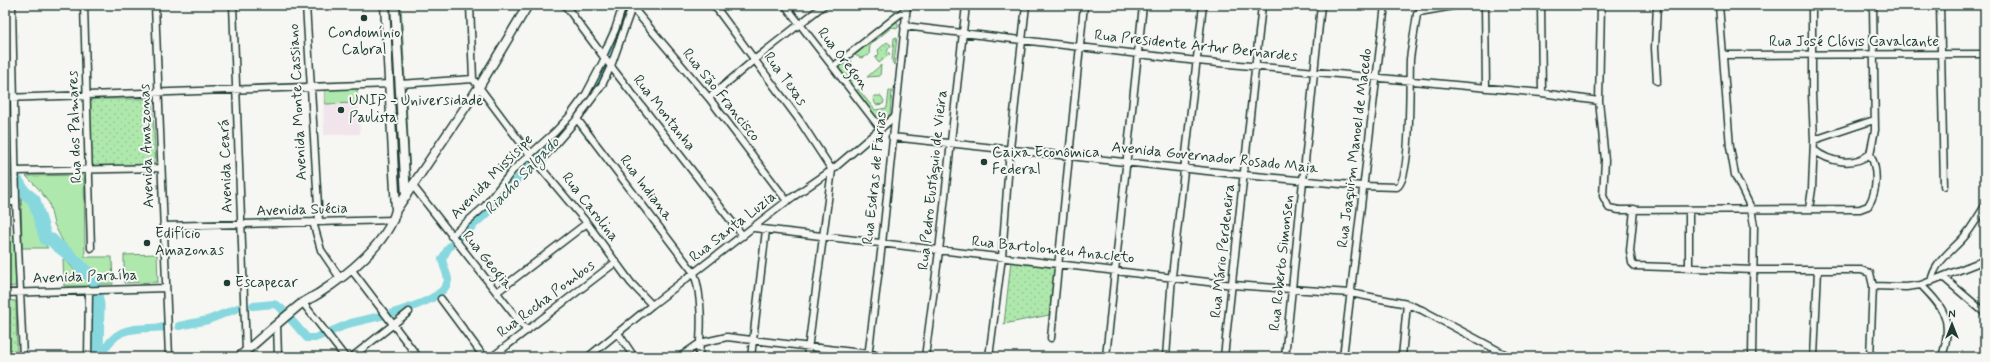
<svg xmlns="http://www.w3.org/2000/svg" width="1990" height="362" font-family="Mynerve,sans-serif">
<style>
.built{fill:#f2e4eb}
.grass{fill:#afe8ac;stroke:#679270}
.park{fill:url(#park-dots);stroke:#679270}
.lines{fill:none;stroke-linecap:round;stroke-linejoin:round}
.canal{stroke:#87d8de;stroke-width:8}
.river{stroke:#87d8de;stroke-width:13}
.street-casing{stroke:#1f3d34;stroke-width:9}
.secondary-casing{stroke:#1f3d34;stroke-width:11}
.street{stroke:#f6f6f2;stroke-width:6}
.secondary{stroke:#f6f6f2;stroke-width:8}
.poi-dot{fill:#1f3d34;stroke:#f6f6f2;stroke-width:1.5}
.labels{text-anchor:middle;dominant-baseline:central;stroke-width:4;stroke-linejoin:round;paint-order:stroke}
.poi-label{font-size:15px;fill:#1f3d34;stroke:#f6f6f2;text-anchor:start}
.street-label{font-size:15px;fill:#1f3d34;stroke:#f6f6f2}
.water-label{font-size:16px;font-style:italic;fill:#345c56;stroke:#f6f6f2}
</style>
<defs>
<pattern id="park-dots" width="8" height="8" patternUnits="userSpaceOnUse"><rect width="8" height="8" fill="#afe8ac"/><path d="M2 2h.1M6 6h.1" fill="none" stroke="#96c895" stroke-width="1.8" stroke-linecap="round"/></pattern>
</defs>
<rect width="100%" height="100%" fill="#f6f6f2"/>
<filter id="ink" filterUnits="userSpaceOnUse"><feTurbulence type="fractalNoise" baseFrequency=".025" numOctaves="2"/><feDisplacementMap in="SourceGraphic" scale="8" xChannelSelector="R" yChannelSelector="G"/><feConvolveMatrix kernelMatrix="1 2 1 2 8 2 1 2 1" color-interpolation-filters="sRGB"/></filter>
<g filter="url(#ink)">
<path class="built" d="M358 85 360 134 324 135 323 86Z"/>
<path class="grass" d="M389 5H401L411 194 402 206Z
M895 21 898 23V28L892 27 870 45 869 55 861 58 855 55Z
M897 37 894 65 892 61 894 38Z
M850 59 852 62 850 64V79L853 82 851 84 838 68Z
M9 61V92L5 93V62Z
M881 65 880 76 867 77Z
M357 87V103L325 104V88Z
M858 89 875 110 887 108 889 91H892L890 114 881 124 856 91Z
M874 96H881L884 101 883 104 876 105 873 98Z
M84 175 85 257H112L113 284H100L98 277 83 266 64 244 54 224 49 203 38 188 26 176Z
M21 192 34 211 41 240 48 248H22Z
M14 235 16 286 5 287V237Z
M157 254 158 282 124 283V255Z
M63 259 66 260 80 277 87 280 89 286H64Z"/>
<path class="park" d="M887 42 891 45 887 51 890 54 879 63 875 58 879 54 878 50Z
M89 99H152L156 165 91 166Z
M1011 261 1055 268 1049 315 1004 324Z
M5 300 16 301 17 357H5Z"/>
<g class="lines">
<path class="canal" d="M599 84 629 5
M253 306 274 304 280 307 307 338H315L351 323 385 315
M393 313C408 308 446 298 448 280 448 275 443 266 442 259L449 247 495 206 529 165 552 145
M179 326 208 320 238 308
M100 357C118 323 133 330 168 327"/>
<path class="river" d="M5 169 7 172
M17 181 24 192 34 200 46 239 52 240C57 247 62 248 68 254 77 262 84 271 93 278L98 305 97 357"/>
<g class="street-casing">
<path id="street" d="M12 5 16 201 23 357
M84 5 91 248
M155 5 169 357
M233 5 246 351
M306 5 319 222
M470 5 473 79 530 155 587 223 631 283 652 305
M565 5 606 60 743 236
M714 5 800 121 832 170 807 357
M785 5 881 129
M1485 5 1486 88
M1541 5 1542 93
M1601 5 1599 101 1605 160 1603 196 1609 208 1619 210 1860 209 1868 206C1878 191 1878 169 1870 154
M1719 5 1730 147 1735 175 1751 208 1754 226 1752 357
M1940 5 1944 186
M904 26 1197 61 1542 93 1599 101
M1723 55 1985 54
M603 56 615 30 623 5
M833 67 906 9
M1657 81 1655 48 1657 5
M400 84 473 79
M5 98 390 84
M709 98 754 60 824 5
M577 119 694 273C703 299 701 330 699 357
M892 137 1244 175 1362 186 1397 187C1412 180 1409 79 1410 59 1412 44 1415 29 1417 14L1419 12 1459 5
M1814 140 1874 120
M1814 150C1829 162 1853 167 1870 154L1875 130 1873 5
M538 164 577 119 602 85 611 66 632 7 709 98 787 201
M16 171 161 168
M413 186 527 331
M5 203 16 201
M1634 209 1630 251 1632 263 1635 266 1754 270H1861L1870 273 1873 286 1870 357
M1809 209 1812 189 1814 140 1812 94V5
M1689 210V267
M313 222 321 250 340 278
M163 226 394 220
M754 228 1233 285 1350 293 1407 304 1422 310 1510 357
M451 236 485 206 513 170 555 132 569 117 586 94 605 58
M351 269 418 357
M1943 277 1985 313
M1931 282C1934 262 1952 251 1964 237 1972 228 1978 216 1985 206
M1921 285C1946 310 1953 321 1942 357
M1873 286 1906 287 1921 285 1985 260
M497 292 587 223
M5 293 166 288
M441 299 484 357
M303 303 345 357
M277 324 278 357
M618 333 634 357
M1051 338 1084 5
M88 357 89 290
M352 357 409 312
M492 357 616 262
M588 357 652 305 787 201 832 170 894 117
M680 357 700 343 727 337 895 357
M751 357 766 230
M868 357 882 244 907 5
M925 357 939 251 966 5
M989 357 1002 257 1010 149 1026 5
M1106 357 1143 5
M1166 357 1172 276 1203 5
M1224 357 1262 5
M1285 357 1321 5
M1343 357 1385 5
M1402 357 1407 304
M1814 357 1818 270"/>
</g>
<g class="secondary-casing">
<path id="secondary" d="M395 5 406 196
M396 210 479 87 528 5
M239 357C260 339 281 320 302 303 307 300 313 297 318 294 346 276 388 243 396 210L385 5"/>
</g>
<use href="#street" class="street"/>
<use href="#secondary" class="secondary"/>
</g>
</g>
<g class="poi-dot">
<circle cx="364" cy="18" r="4"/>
<circle cx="341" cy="110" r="4"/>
<circle cx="984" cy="162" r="4"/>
<circle cx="147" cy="243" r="4"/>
<circle cx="227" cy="283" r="4"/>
</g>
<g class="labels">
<g class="poi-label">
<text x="364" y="33" text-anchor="middle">Condomínio<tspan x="364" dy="17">Cabral</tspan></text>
<text x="349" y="101">UNIP - Universidade<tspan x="349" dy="17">Paulista</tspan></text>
<text x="992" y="153">Caixa Econômica<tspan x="992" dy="17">Federal</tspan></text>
<text x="155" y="234">Edifício<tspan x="155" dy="17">Amazonas</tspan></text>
<text x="235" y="283">Escapecar</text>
</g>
<g class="street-label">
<text x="1854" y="42">Rua José Clóvis Cavalcante</text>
<text transform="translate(1196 46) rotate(6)">Rua Presidente Artur Bernardes</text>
<text transform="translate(843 59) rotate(52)">Rua Oregon</text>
<text transform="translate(785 79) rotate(54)">Rua Texas</text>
<text transform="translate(721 95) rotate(51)">Rua São Francisco</text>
<text transform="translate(298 102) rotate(-93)">Avenida Monte Cassiano</text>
<text transform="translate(664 113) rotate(52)">Rua Montanha</text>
<text transform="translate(75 127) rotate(-92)">Rua dos Palmares</text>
<text transform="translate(147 146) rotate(-92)">Avenida Amazonas</text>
<text transform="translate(1355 148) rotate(-83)">Rua Joaquim Manoel de Macedo</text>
<text transform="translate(1215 158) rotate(6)">Avenida Governador Rosado Maia</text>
<text transform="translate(226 166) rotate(-92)">Avenida Ceará</text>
<text transform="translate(492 177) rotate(-46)">Avenida Missisipe</text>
<text transform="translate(875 178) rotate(-84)">Rua Esdras de Farias</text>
<text transform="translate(933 180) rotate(-84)">Rua Pedro Eustáquio de Vieira</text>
<text transform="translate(646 188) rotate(53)">Rua Indiana</text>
<text transform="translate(590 207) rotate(52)">Rua Carolina</text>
<text transform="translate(302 210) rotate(-2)">Avenida Suécia</text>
<text transform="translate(733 227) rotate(-38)">Rua Santa Luzia</text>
<text transform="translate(1053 250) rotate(6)">Rua Bartolomeu Anacleto</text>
<text transform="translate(1223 251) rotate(-84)">Rua Mário Perdeneira</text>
<text transform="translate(487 260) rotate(51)">Rua Geogia</text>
<text transform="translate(1282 263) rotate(-84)">Rua Roberto Simonsen</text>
<text transform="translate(85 277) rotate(-2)">Avenida Paraíba</text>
<text transform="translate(546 299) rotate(-37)">Rua Rocha Pombos</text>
</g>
<g class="water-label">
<text transform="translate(522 176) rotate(-46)">Riacho Salgado</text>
</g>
</g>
<rect width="1990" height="362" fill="none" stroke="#f6f6f2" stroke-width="20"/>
<rect x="10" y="10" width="1970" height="342" fill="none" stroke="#1f3d34" stroke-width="1.5" filter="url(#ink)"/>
<g transform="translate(1952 324)" stroke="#f6f6f2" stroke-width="3" paint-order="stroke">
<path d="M0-3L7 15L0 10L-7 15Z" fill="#1f3d34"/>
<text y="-6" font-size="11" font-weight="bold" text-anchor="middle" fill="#1f3d34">N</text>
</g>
</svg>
